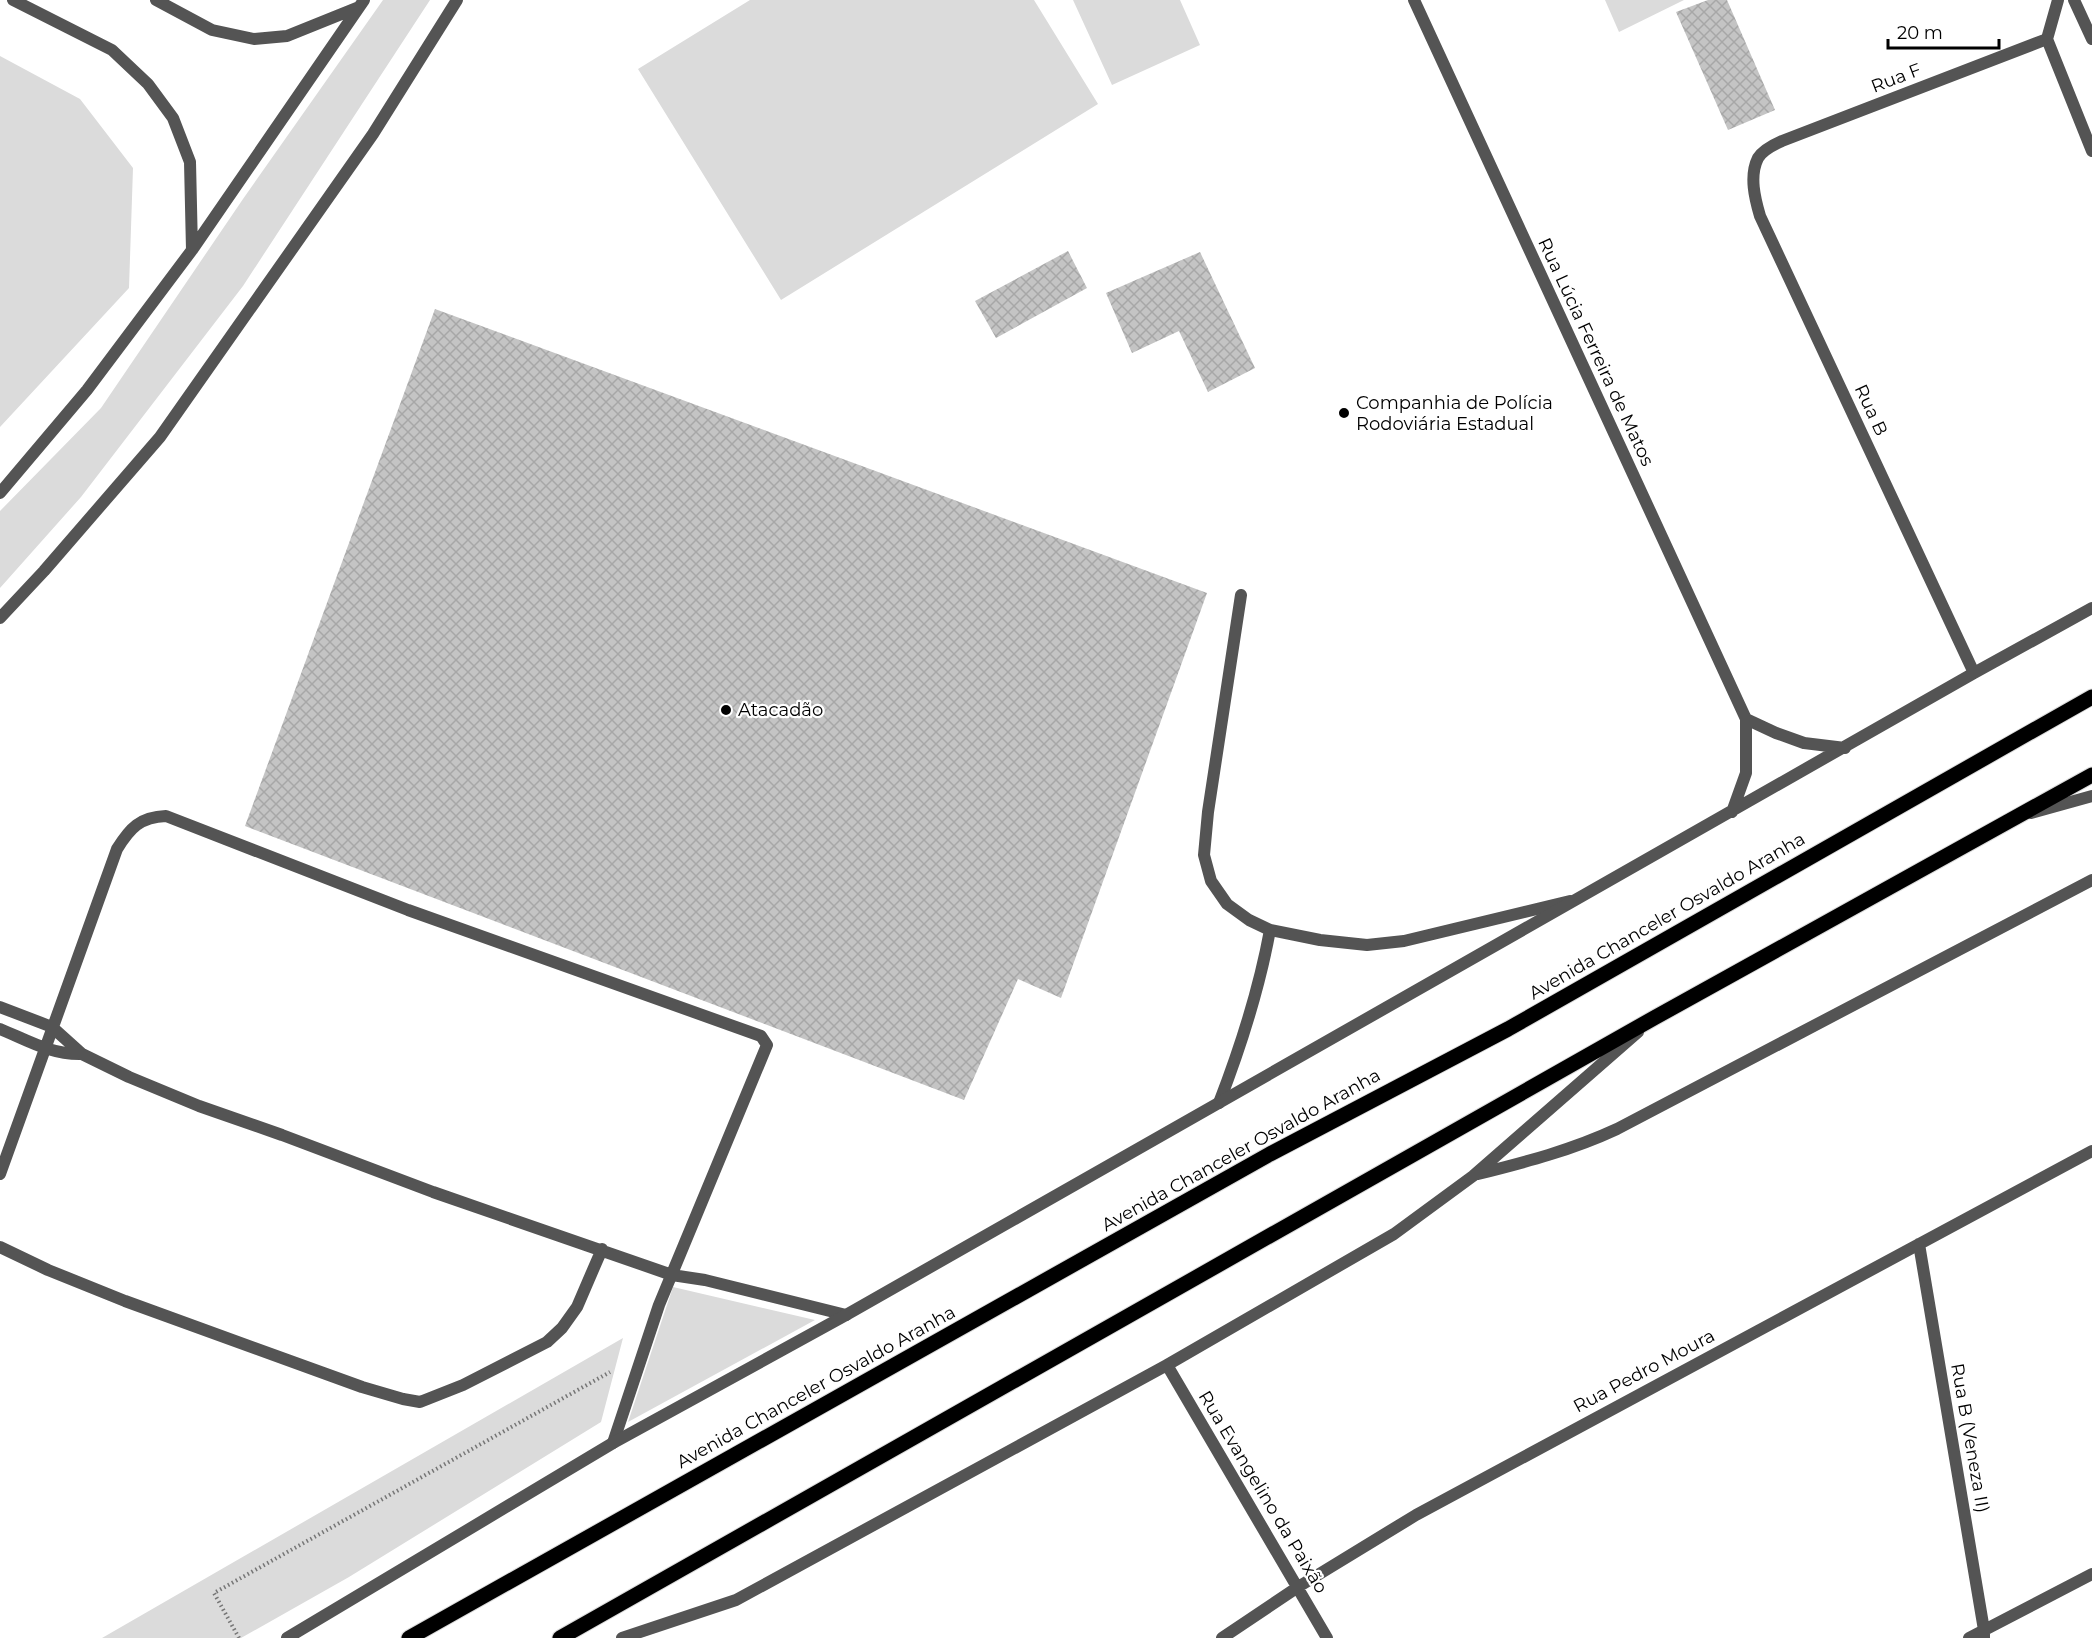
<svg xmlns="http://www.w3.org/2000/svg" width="2092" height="1638" font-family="Montserrat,sans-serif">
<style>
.grass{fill:#dbdbdb}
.building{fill:url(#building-cross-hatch)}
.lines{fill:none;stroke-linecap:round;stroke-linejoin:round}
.primary-casing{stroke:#dbdbdb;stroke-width:17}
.path{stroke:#767676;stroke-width:4;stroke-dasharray:1.5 3;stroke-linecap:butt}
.service{stroke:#545454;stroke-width:12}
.minor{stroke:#545454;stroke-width:12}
.primary{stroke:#000;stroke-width:15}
.poi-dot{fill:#000;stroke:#fff;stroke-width:2}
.labels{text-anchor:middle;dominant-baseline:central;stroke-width:4.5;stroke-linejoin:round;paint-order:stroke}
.street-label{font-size:18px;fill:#000;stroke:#fff}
.poi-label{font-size:18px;fill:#000;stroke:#fff;text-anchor:start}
</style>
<defs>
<pattern id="building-cross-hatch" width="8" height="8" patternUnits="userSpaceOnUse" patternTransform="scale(1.5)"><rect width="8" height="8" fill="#c4c4c4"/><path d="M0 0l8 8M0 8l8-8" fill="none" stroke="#a7a7a7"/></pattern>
</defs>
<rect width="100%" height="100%" fill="#fff"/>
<path class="grass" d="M383 0H430L243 286 81 497 0 588V511L101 408 243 199Z
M750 0H1034L1098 104 781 300 638 69Z
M1073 0H1180L1200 45 1112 85Z
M1605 0H1684L1619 32Z
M0 56 80 99 133 168 129 288 0 427Z
M673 1287 815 1320 628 1422Z
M623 1338 601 1422 349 1577 241 1638H102Z"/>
<path class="building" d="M1708 0H1727L1775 110 1728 130 1676 12Z
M1068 251 1087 288 996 338 975 301Z
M1200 252 1255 368 1208 392 1179 331 1132 353 1106 293Z
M435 309 1207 593 1061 998 1018 979 964 1100 245 826Z"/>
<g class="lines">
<g class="primary-casing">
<path id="primary" d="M409 1638 1270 1154 1508 1029 2092 697
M560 1638 1654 1018 2092 775"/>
</g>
<path class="path" d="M239 1638 214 1593 610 1372"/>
<path class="service" d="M1241 595 1208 812 1204 855 1211 881 1227 904 1249 920 1270 930 1320 940 1367 945 1404 941 1570 901
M0 1007 52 1027 82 1054 129 1077 199 1106 282 1135 433 1192 672 1275 705 1280 846 1315
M0 1029C27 1040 51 1055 82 1054
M1219 1103C1241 1046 1259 990 1270 930
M0 1174 117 849C130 828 140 817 166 816L408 910 761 1036 767 1045 659 1305 613 1443
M0 1247 48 1270 125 1301 362 1387 403 1399 420 1402 463 1385 547 1342 562 1328 577 1307 602 1249"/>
<path class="minor" d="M13 0 112 50 148 84 173 118 190 162 192 250
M156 0 212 30 254 39 287 36 359 7
M1414 0 1746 719V773L1732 812
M2074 0 2092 39
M2047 39 2092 151
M0 493 87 390 192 250 364 0
M0 618 44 571 160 437 373 134 457 0
M1974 673 1760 216C1755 199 1749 176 1758 158 1763 150 1773 145 1782 141L2047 39 2058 0
M1746 719 1776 733 1804 743 1845 748
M2031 813 2092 796
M1478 1174C1526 1162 1572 1150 1617 1129L2092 880
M1919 1244 1984 1630V1638
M1167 1365 1327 1638
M287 1638 613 1443 846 1315 1974 673 2092 608
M622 1638 736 1600 1167 1365 1394 1234 1473 1176 1638 1032
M1222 1638 1298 1587 1416 1515 2092 1151
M1969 1638 2092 1574"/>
<use href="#primary" class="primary"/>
</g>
<g class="poi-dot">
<circle cx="1344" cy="413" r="6"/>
<circle cx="726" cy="710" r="6"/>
</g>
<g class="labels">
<g class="street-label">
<text transform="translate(1896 78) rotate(-21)">Rua F</text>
<text transform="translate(1596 352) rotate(65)">Rua Lúcia Ferreira de Matos</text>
<text transform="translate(1871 410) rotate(65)">Rua B</text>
<text transform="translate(1667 916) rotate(-30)">Avenida Chanceler Osvaldo Aranha</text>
<text transform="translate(1241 1150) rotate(-29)">Avenida Chanceler Osvaldo Aranha</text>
<text transform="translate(1644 1371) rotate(-28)">Rua Pedro Moura</text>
<text transform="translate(816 1387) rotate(-29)">Avenida Chanceler Osvaldo Aranha</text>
<text transform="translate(1970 1438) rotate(80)">Rua B (Veneza II)</text>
<text transform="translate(1263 1492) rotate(59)">Rua Evangelino da Paixão</text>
</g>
<g class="poi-label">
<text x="1356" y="403">Companhia de Polícia<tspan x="1356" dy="21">Rodoviária Estadual</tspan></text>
<text x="738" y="710">Atacadão</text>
</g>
</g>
<path d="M1888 39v9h111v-9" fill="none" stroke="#000000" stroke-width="3"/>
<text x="1897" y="39" font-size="18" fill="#000000" stroke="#ffffff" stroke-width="4.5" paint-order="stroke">20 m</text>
</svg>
